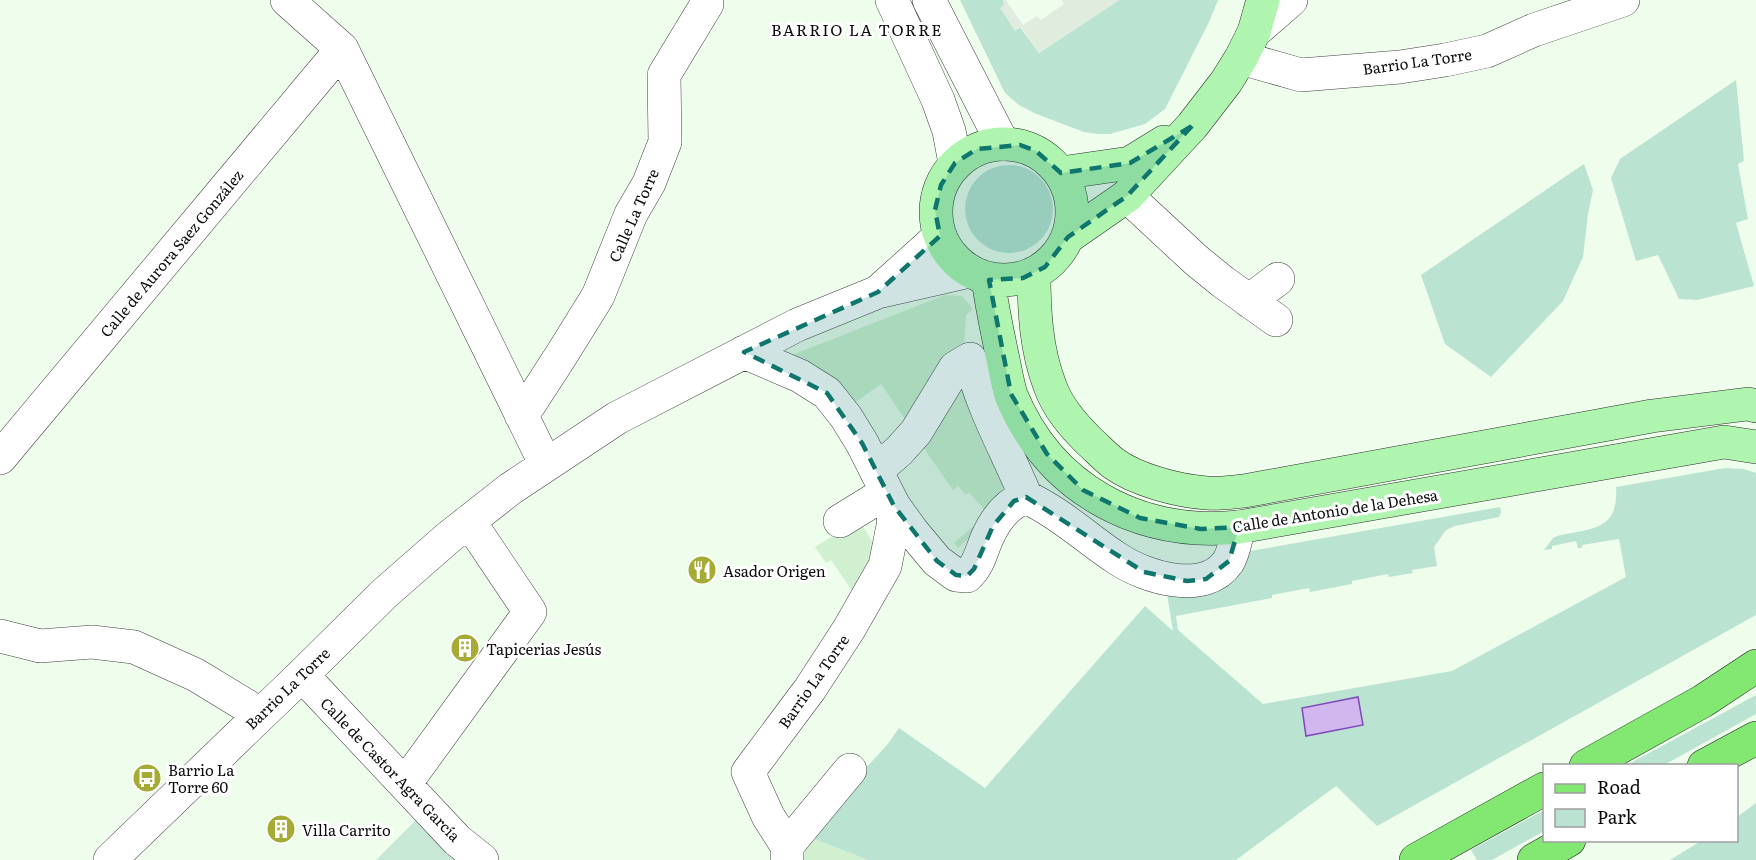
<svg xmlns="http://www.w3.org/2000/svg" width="1756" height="860" font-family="Literata,serif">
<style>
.farmland{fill:#d0f0d0}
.green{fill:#bbe3d2}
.pitch{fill:#c8e8d6}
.plaza{fill:#e0ecdd}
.water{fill:#d1b7ee;stroke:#8147bd;stroke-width:1.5}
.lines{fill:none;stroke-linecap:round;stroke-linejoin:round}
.street-casing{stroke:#3f3f3f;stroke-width:34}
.secondary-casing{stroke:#2e2e2e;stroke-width:34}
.primary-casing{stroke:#1d1d1d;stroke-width:34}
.street{stroke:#fff;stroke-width:33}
.secondary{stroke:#b0f5af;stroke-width:33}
.primary{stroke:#83e872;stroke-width:33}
.marked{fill:#0f766e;fill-opacity:0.2;stroke:#0f766e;stroke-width:4.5;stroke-dasharray:12 8;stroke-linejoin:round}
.labels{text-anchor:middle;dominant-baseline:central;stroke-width:6;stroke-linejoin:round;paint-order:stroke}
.street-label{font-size:15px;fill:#0c0c0c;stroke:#fff}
.poi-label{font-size:15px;fill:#0c0c0c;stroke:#fff;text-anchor:start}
.neighbourhood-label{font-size:16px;letter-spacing:1.5px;fill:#0c0c0c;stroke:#fff}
</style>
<rect width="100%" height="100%" fill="#effded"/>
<path class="farmland" d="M945 295 962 296 973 309 966 315 964 349 909 425 881 384 849 407 792 355Z
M959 372 998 459 1003 486V500L997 511 958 548 954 543 988 514 969 492 966 495 958 486 953 490 921 444Z
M859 520 875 546 857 598 831 560 826 563 815 547Z
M804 835 868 860H799Z"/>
<path class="green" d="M960 0H1003L1015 31 1020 27 1039 53 1119 0H1218L1210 20 1165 109 1145 124 1110 134H1098L1084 132 1034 113 1019 105 1005 93Z
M1736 80 1744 161 1738 164 1748 219 1736 223 1754 286 1697 300 1679 299 1658 255 1636 261 1611 178 1620 159Z
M1584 164 1593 190 1588 214 1583 257 1563 301 1491 377 1445 344 1421 275Z
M965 209a44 44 0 1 1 88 0a44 44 0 1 1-88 0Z
M1725 468 1744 469 1756 473V615L1377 826 1336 786 1236 860H868L804 835 887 745 899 728 985 788 1145 606 1173 631 1166 588 1245 552 1500 507 1501 513 1499 517 1455 526 1446 530 1434 547 1437 566 1412 570 1413 573 1389 577 1388 574 1352 581V584L1310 592 1309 588 1272 595V598L1176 616 1178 630 1263 704 1452 671 1626 577 1619 539 1582 545V548H1578L1576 541 1552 546V549L1544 550 1553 538 1557 536C1592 528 1619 531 1616 487Z
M1756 695V714L1664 765H1627Z
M1756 803V860H1670L1701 841 1736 840 1737 817Z
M1544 810V831L1492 860H1477L1471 850Z"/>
<path class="pitch" d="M418 818 463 860H376Z"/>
<path class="plaza" d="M1003 0H1006L1023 25 1037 16 1041 20 1064 4 1062 0H1119L1039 53 1021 27 1015 31 1000 8 1005 3Z"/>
<path class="water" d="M1358 697 1363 725 1306 736 1302 708Z"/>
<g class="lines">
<g class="street-casing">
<path id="street" d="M287 0 342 49 546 465
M892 0 938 100 949 131 955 163
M929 0 1003 144
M1254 32 1291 0
M1241 58 1301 75 1400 67 1445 60 1487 51 1534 30 1623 0
M1127 196 1196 260 1223 282 1276 320
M879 291 940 236
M1249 301 1278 279
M744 352 800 376 827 393 846 417 862 443 894 506 912 531 937 561 956 575 967 576C979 565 981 552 987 538 995 520 1008 503 1026 497 1036 502 1045 507 1054 513 1076 527 1096 545 1118 559 1145 577 1205 596 1228 562 1234 553 1236 537 1239 527
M521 415 529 405 562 354 598 296 631 214 649 183 665 142 664 75 707 4
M0 458 342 49
M876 471 899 451 916 432 955 368 970 359C983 410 1006 449 1026 497
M840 521 887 492
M0 636 40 646 92 642 134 647 196 675 260 714
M302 675 457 840 482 860
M405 784 530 612 469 521
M787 846 850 770
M110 860 302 675 385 593 449 537 510 489 617 418 797 325 878 292 970 271
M787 860V846L768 816 748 772 810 689 849 629 885 566 893 526 894 506"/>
</g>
<g class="secondary-casing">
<path id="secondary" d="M936 212a68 68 0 1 1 136 0a68 68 0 1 1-136 0Z
M1061 173 1130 163 1164 142
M1068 237 1127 196 1192 126 1226 82 1241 58 1254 32 1263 0
M1034 273C1034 311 1036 350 1050 386 1058 408 1073 425 1089 441 1097 448 1104 456 1113 463 1136 480 1178 491 1207 493 1219 494 1232 492 1244 491L1652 416 1748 404 1756 406
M988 279C992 307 998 336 1004 364 1006 374 1008 385 1011 395 1050 490 1139 537 1239 527L1724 442 1756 447"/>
</g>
<g class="primary-casing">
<path id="primary" d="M1586 766 1703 701 1756 666
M1704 766 1756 738
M1416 860 1544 789
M1534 860 1569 840"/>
</g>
<use href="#street" class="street"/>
<use href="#secondary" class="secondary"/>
<use href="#primary" class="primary"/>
</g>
<path class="marked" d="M1192 126 1127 196 1068 237 1045 267 1023 278 989 280 1011 394 1047 454 1083 490 1140 518 1201 529 1239 527 1229 561 1206 579 1187 581 1144 572 1026 497 1014 501 993 526 974 569 967 576 956 575 937 561 894 506 862 443 827 393 744 352 878 292 940 236 935 210 941 185 955 163 977 149 1020 145 1036 151 1061 173 1130 163Z"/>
<defs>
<g id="restaurant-disc" transform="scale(1.5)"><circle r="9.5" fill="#a5ab35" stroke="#fff"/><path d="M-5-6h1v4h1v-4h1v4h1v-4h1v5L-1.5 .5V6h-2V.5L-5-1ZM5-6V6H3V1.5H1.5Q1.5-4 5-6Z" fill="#fff"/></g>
<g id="building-disc" transform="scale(1.5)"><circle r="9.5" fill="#a5ab35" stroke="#fff"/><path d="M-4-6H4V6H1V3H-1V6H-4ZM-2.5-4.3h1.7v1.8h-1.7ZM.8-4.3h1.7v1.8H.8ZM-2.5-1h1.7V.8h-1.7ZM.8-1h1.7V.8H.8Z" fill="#fff"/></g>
<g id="bus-disc" transform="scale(1.5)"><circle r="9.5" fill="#a5ab35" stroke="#fff"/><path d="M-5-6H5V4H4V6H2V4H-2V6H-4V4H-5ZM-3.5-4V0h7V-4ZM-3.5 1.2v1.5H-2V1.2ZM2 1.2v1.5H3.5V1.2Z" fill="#fff"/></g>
</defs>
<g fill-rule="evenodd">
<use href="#restaurant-disc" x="702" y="570"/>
<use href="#building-disc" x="465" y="648"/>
<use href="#bus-disc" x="147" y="778"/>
<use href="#building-disc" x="281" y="829"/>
</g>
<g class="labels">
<g class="street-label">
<text transform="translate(1417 61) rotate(-8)">Barrio La Torre</text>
<text transform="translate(633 215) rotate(-66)">Calle La Torre</text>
<text transform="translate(171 253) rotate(-50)">Calle de Aurora Saez González</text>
<text transform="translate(1335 510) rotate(-9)">Calle de Antonio de la Dehesa</text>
<text transform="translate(813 681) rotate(-55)">Barrio La Torre</text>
<text transform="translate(287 688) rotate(-44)">Barrio La Torre</text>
<text transform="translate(391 769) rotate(46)">Calle de Castor Agra García</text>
</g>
<g class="poi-label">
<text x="723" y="570">Asador Origen</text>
<text x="486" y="648">Tapicerias Jesús</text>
<text x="168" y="769">Barrio La<tspan x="168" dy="17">Torre 60</tspan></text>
<text x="302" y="829">Villa Carrito</text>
</g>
<g class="neighbourhood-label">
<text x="857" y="29">BARRIO LA TORRE</text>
</g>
</g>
<rect x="1543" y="764" width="195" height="78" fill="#ffffff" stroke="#9e9e9e" stroke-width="1.5"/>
<rect x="1555" y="784" width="30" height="9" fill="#83e872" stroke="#9e9e9e" stroke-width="1.5"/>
<text x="1597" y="794" font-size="18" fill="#0c0c0c">Road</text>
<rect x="1555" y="809" width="30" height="18" fill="#bbe3d2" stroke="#9e9e9e" stroke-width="1.5"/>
<text x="1597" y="824" font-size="18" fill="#0c0c0c">Park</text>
</svg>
